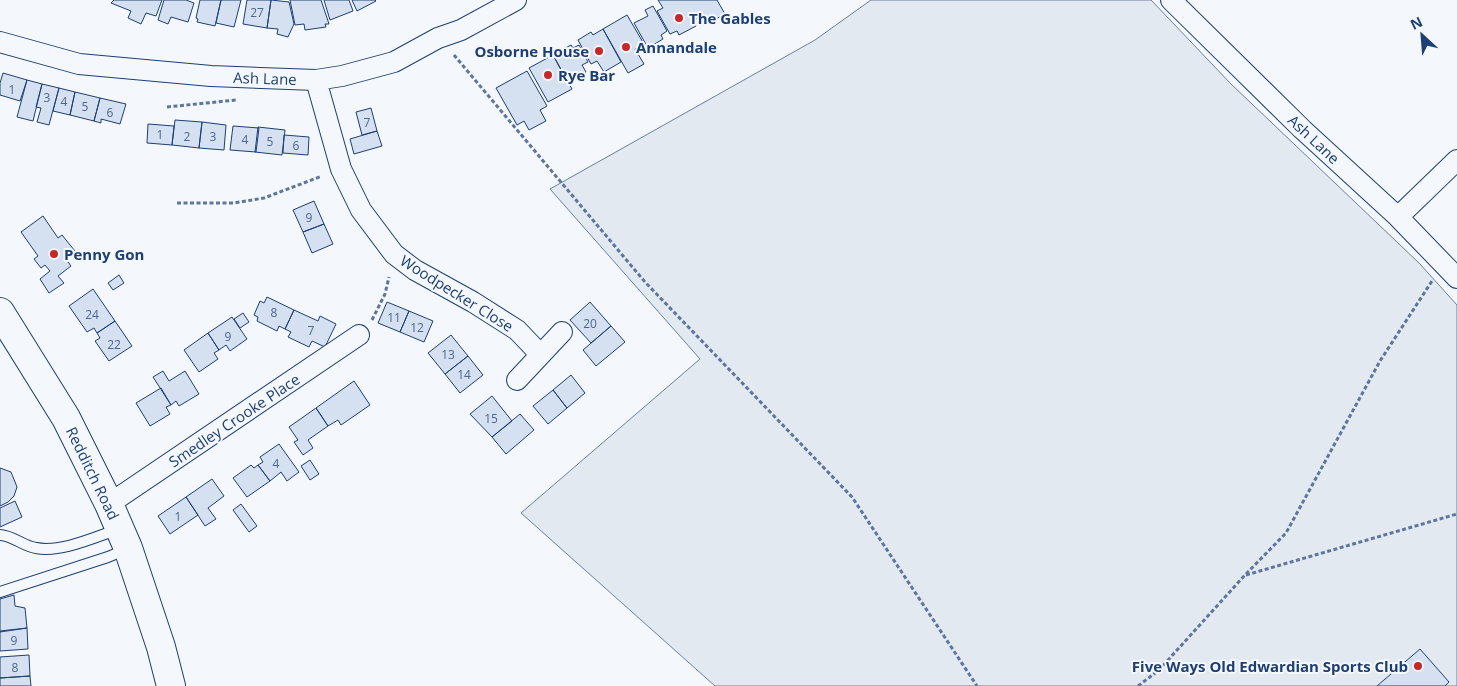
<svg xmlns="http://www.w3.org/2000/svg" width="1457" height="686" font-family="'Open Sans',sans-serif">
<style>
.green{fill:#e3e9f0;stroke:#687fa3}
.building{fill:#d5e0f0;stroke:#1d3f73}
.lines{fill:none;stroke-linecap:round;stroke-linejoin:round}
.service-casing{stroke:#1d3f73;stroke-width:12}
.minor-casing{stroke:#1d3f73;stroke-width:22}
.trunk-casing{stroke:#1d3f73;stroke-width:30}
.path{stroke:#5e769c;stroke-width:3;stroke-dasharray:4 2.5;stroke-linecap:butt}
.service{stroke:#f4f7fb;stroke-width:10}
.minor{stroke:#f4f7fb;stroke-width:20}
.trunk{stroke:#f4f7fb;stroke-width:28}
.poi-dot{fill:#c62828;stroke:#f4f7fb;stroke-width:2}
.labels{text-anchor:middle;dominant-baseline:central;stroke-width:4;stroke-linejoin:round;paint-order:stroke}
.number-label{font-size:12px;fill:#4b6792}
.poi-label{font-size:15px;font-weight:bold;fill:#1d3f73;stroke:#f4f7fb;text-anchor:start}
.street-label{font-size:15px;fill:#1d3f73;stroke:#f4f7fb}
</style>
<rect width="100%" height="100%" fill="#f4f7fb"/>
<path class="green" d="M871 0H1151L1231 84 1419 263 1457 305V686H715L521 513 700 359 550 189 815 40Z"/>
<path class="building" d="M114 0H162L156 16 146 13 141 24 128 18 131 11 111 3Z
M164 0H186L194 3 188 22 171 17 168 24 158 20Z
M200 0H221L215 26 197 22 198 19 196 18Z
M221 0H241L234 27 216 23Z
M247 0H271L267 28 243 24Z
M271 0 289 2 294 24 288 37 277 34 278 29 267 28Z
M290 0H321L329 24H325L326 27 305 30 304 24 295 25Z
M324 0H349L353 11 330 20Z
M352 0H375L376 1 357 11Z
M658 0H717L725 14 707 24 702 15 693 21 696 26 679 35 677 31 670 34 657 11 663 8Z
M653 6 667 31 661 35 663 39 648 48 634 23 648 16 645 10Z
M627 15 644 44 635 49 644 64 628 73 603 29Z
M603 29 621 62 604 72 597 61 591 64 578 40 591 32 593 35Z
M571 45 573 48 579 45 588 62 582 65 586 72 568 83 553 55Z
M553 55 572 89 548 102 529 68Z
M527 71 547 106 540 110 546 121 529 130 524 121 517 125 496 88Z
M3 73 27 80 20 101 0 95V83Z
M27 80 42 84 33 121 17 117Z
M42 84 59 88 49 125 37 122 41 108 36 107Z
M59 88 75 92 70 115 53 111Z
M75 92 100 98 94 121 70 115Z
M100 98 126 104 120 124 101 119V123L94 121Z
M371 108 377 131 362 135 356 112Z
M175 120 202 122 199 148 172 145Z
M202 122 226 125 224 150 199 148Z
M148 124 174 126 172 145 147 143Z
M233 126 259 128 256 152 230 150Z
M258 127 285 130 282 155 255 152Z
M377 131 382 146 354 154 350 139Z
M284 135 309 137 308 155 283 153Z
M314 201 324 224 303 232 293 210Z
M43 216 58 238 62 235 75 251 65 258 71 266 58 276 64 283 49 293 40 279 50 271 45 265 41 268 34 259 38 256 21 232Z
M324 224 333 244 312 253 303 232Z
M119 275 124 283 113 290 108 283Z
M93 289 115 321 97 333 94 328 87 332 69 306Z
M267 297 294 310 285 329 279 326 277 331 257 321 258 317 254 315 260 301 264 303Z
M387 302 409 311 400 332 378 323Z
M590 302 611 326 591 343 570 320Z
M294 310 318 321 320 316 336 324 325 347 312 341 309 347 288 337 291 332 285 329Z
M409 311 433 321 424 342 400 332Z
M243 313 249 322 240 328 234 319Z
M232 317 247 339 230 351 226 345 219 350 208 333Z
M115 321 132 346 109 361 95 341 100 338 97 333Z
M611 326 625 342 596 366 583 350Z
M208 333 219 350 214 353 218 359 199 372 184 350Z
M451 335 468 356 445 374 428 353Z
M468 356 483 375 460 393 445 374Z
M163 371 169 381 185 371 199 394 179 406 176 401 171 405 153 377Z
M571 375 585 393 567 408 553 390Z
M354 381 370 405 341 425 338 420 328 426 316 408Z
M161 388 171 405 166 407 170 414 150 426 136 403Z
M553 390 567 408 548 424 533 406Z
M492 396 512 421 492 437 470 414Z
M316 408 328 426 308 440 313 448 303 455 294 442 298 440 289 427Z
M520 414 534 430 506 454 492 437Z
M279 444 299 472 287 481 281 472 270 481 258 465 263 462 260 457Z
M310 460 319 474 310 480 301 466Z
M251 465 254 468 258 465 270 481 247 497 233 478Z
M0 468 11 472 17 487 14 496 8 502 0 506Z
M212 479 224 496 208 508 216 519 205 526 186 497Z
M186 497 198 515 170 534 158 516Z
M15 501 22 517 0 527V508Z
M241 504 257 526 249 532 233 510Z
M14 595 15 606 25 608 27 628 0 632V599Z
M27 628 28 649 0 651V631Z
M1420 649 1449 682 1445 686H1377Z
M29 655 30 676 0 678V657Z
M30 676 31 686H0V678Z"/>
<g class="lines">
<g class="service-casing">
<path id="service" d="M0 535C14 536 23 546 36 548 61 553 95 537 119 529
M0 592 108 557 127 549"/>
</g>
<g class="minor-casing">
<path id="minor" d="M1171 0 1302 129 1398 217 1457 278
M0 42 79 64 211 76 316 80 342 76 394 62 438 38 461 30 516 0
M316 80 341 169 361 210 394 254 415 270 473 302 517 330 540 354
M1398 217 1457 160
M517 380 562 332
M109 504 359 335"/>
</g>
<g class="trunk-casing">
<path id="trunk" d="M0 312 66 418 109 504 128 548 161 647 171 686"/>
</g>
<path class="path" d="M454 55 645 282 852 497 977 686
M167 107 236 100
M177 203H234L264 198 322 176
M372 320 385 294 389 277
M1246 575 1457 514
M1138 686 1159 670 1245 575 1286 533 1380 361 1432 281"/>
<use href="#service" class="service"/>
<use href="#minor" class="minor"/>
<use href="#trunk" class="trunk"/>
</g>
<g class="poi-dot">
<circle cx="679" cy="18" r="5"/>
<circle cx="626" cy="47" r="5"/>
<circle cx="599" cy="51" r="5"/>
<circle cx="548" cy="75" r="5"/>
<circle cx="54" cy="254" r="5"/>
<circle cx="1418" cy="666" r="5"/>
</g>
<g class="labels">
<g class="number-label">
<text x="257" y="12">27</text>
<text x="12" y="89">1</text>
<text x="47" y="97">3</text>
<text x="64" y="101">4</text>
<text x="85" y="106">5</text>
<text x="110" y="112">6</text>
<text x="367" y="122">7</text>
<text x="160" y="134">1</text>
<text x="187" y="136">2</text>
<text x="213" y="136">3</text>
<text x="245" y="139">4</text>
<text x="270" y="141">5</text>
<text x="296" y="145">6</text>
<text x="309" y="217">9</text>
<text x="274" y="312">8</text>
<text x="92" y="314">24</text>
<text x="394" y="317">11</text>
<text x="590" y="323">20</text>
<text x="417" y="327">12</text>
<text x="311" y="330">7</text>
<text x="228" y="336">9</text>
<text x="114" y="344">22</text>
<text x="448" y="354">13</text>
<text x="464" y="374">14</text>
<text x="491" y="418">15</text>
<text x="276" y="463">4</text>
<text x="178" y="516">1</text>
<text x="14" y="640">9</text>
<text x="15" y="667">8</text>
</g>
<g class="poi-label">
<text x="689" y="18">The Gables</text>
<text x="636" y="47">Annandale</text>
<text x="589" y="51" text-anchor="end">Osborne House</text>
<text x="558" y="75">Rye Bar</text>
<text x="64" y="254">Penny Gon</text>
<text x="1408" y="666" text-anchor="end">Five Ways Old Edwardian Sports Club</text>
</g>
<g class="street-label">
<text transform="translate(265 78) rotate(2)">Ash Lane</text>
<text transform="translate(1314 139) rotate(43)">Ash Lane</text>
<text transform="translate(457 293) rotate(32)">Woodpecker Close</text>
<text transform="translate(234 420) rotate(-34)">Smedley Crooke Place</text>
<text transform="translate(93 473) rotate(64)">Redditch Road</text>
</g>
</g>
<g transform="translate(1422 35) rotate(334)" stroke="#f4f7fb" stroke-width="4" paint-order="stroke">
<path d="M0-4L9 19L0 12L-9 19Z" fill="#1d3f73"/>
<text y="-8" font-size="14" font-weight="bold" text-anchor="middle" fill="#1d3f73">N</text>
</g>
</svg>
